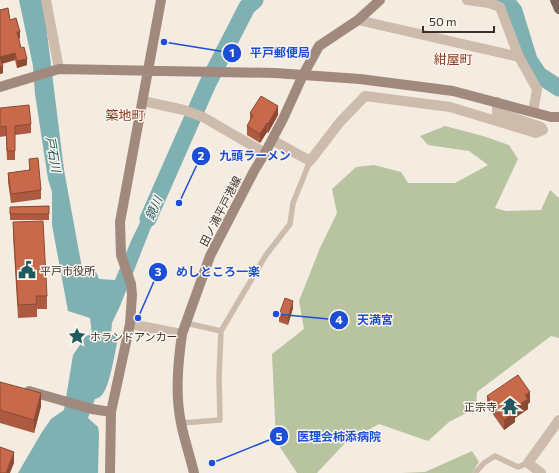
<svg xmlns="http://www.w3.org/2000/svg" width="559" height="473" font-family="Commissioner,'Noto Sans JP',sans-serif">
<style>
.green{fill:#b8c4a0}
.water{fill:#7fb0b2}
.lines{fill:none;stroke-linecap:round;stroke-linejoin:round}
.river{stroke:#7fb0b2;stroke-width:17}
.lane{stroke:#cdbbac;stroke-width:5.5}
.street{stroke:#cdbbac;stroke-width:10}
.secondary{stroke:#a18a7d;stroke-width:10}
.primary{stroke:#7d675c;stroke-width:10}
.wall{fill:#ac5a40}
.shaded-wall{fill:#8c4a34}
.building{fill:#c8694b;stroke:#8c4a34}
.labels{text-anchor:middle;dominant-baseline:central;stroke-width:3;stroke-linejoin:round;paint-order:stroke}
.street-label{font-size:11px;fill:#3b302b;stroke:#fbf5ee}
.poi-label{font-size:11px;fill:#3b302b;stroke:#fbf5ee;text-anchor:start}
.water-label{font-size:12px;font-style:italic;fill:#1f5a5e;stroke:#fbf5ee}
.quarter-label{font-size:13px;fill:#8c3b22;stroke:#fbf5ee}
.leader{fill:none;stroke:#1d4ed8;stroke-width:1.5}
.callout-dot{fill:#1d4ed8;stroke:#fbf5ee;stroke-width:1.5}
.mark-label{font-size:12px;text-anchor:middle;font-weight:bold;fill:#fff}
.callout-label{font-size:12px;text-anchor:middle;font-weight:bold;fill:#1d4ed8;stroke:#fbf5ee;stroke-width:3;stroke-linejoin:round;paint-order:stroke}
</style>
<rect width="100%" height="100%" fill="#f4ebe1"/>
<path class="green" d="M445 126 483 136 509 145 518 159 495 208 506 211 541 210 550 190 559 198V338L551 336 477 392 476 408 449 422 428 441 379 424 345 443 317 473H297L276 441 272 354 304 329 299 301 320 248 337 213 332 189 356 167 374 165 401 172 408 183H455L488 165 469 151 428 145 420 136Z
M472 451 479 462 472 473H401L425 472Z"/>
<path class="water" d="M19 0H43L64 170 82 268 95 270 99 279 115 280 131 241 153 196 163 197 120 306 112 323 111 334 118 338C115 351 110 388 101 396 100 397 96 399 95 399L88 418 98 427 99 433 98 473H18L42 432 51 419 64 410 73 355 86 336 92 334 90 318 68 311 52 225V192L48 179 35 94 33 66Z"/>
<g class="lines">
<path class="river" d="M505 0 514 11 529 60 539 75 559 88
M148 219 208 83 247 7 255 0"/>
<path class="lane" d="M186 323 221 331
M181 423 220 420 219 377 221 331 266 255 290 224 293 203 310 161
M475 473 484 463 495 456 518 467 528 463"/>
<path class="street" d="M46 0 59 69
M467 0 489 3 500 7 519 57 537 89 533 112
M358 20 519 57
M143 101 184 110 203 117 265 153
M272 140 310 161 340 122 365 96 450 107 536 133 543 130 541 127 497 112V102
M130 324 182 334
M541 473 528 463 559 420"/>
<path class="secondary" d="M0 87 59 69 275 73 360 79 453 91 551 117H559
M29 391 92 409 111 412
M110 473 111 412 130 324 132 295 131 284 121 255 120 222 161 0
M194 473C190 456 184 439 181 423 175 394 178 363 182 334L210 256 254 171 265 153 283 119 303 75 319 46 358 20 380 0"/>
<path class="primary" d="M555 0 559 9"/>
</g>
<path class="wall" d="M8 8 10 20 16 18 20 32V38L19 39 21 48 24 47 27 59V65L17 68 15 60 2 64 3 66V73L0 74V10Z
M0 108 31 124V133L15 135V160H7L6 136 0 137Z
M250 113 278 115 268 133 267 132 260 143 247 135V126L250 121Z
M29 159 41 190V199L11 203 8 182V173L29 170Z
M49 206V220H10V207Z
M13 222 47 296V309H37V317L18 318 13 235Z
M293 308 288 325 279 322V315Z
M0 382 41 406 34 433 0 423Z
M487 396 530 402 528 404V409L515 418V422L504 430 487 406Z"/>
<path class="shaded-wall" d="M17 32H20V38L17 39Z
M15 53V60L0 64V57Z
M27 59V65L17 68V61Z
M3 66V73L0 74V67Z
M278 106V115L268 133V124Z
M267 123V132L260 143V134Z
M293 301V308L288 325V318Z
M530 392V402L528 404V409L515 418V422L504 430V420L525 395Z
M41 393V406L34 433V420Z
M14 452V463L10 473H6Z"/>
<path class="building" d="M8 8 10 20 16 18 20 32H17L21 48 24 47 27 59 17 61 15 53 0 57 3 66 0 67V10Z
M261 96 278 106 268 124 267 123 260 134 247 126 253 115 250 113Z
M29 105 31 124 15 126V151H7L6 126 0 127V108Z
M38 158 41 190 11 194 8 173 30 170 29 159Z
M49 206V214H10V207Z
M43 221 47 296H36L37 304 18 305 13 222Z
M285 298 293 301 288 318 279 315Z
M518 375 530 392 525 395 528 399 513 409 515 412 504 420 487 396Z
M0 382 41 393 34 420 0 410Z
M0 447 14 452 6 473H0Z"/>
<defs>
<g id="civic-bare" transform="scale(1.38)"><path d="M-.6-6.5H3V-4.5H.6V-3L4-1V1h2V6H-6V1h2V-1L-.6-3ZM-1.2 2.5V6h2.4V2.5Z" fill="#1f5a5e" stroke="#fbf5ee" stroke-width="2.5" paint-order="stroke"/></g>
<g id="sight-bare" transform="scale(1.38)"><path d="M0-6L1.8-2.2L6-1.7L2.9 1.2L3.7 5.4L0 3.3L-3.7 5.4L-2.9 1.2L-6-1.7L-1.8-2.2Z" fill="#1f5a5e" stroke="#fbf5ee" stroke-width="2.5" paint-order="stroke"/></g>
<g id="temple-bare" transform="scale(1.38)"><path d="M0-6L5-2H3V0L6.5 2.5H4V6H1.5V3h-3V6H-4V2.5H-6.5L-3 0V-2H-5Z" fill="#1f5a5e" stroke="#fbf5ee" stroke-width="2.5" paint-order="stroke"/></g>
</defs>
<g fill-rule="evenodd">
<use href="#civic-bare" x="27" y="270"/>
<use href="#sight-bare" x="77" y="336"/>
<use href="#temple-bare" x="510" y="406"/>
</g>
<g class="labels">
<g class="street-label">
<text transform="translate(220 211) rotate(-63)">田ノ浦平戸港線</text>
</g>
<g class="poi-label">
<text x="40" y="270">平戸市役所</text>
<text x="90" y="336">ホランドアンカー</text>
<text x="497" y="406" text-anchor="end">正宗寺</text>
</g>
<g class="water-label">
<text transform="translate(54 154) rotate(80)">戸石川</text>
<text transform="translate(153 208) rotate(-66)">鏡川</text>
</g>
<g class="quarter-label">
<text x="453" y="59">紺屋町</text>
<text x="125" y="115">築地町</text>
</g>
</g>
<path class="leader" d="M164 42L232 53M179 203L201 156M138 318L158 272M276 314L339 320M212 463L279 436"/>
<g class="callout-dot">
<circle cx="164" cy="42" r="4"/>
<circle cx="179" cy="203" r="4"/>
<circle cx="138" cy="318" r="4"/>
<circle cx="276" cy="314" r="4"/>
<circle cx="212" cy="463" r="4"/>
<circle cx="232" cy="53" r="10"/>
<circle cx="201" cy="156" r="10"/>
<circle cx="158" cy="272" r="10"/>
<circle cx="339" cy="320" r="10"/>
<circle cx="279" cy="436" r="10"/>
</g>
<g class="mark-label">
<text x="232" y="57">1</text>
<text x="201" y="160">2</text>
<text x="158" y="276">3</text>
<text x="339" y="324">4</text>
<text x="279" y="441">5</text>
</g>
<g class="callout-label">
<text x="280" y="57">平戸郵便局</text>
<text x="255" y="160">九頭ラーメン</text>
<text x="218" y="276">めしところ一楽</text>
<text x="375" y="324">天満宮</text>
<text x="339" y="441">医理会柿添病院</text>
</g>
<path d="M423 26v6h71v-6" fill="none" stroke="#3b302b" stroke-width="2"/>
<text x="429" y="26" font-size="12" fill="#3b302b" stroke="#fbf5ee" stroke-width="3" paint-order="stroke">50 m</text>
</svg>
